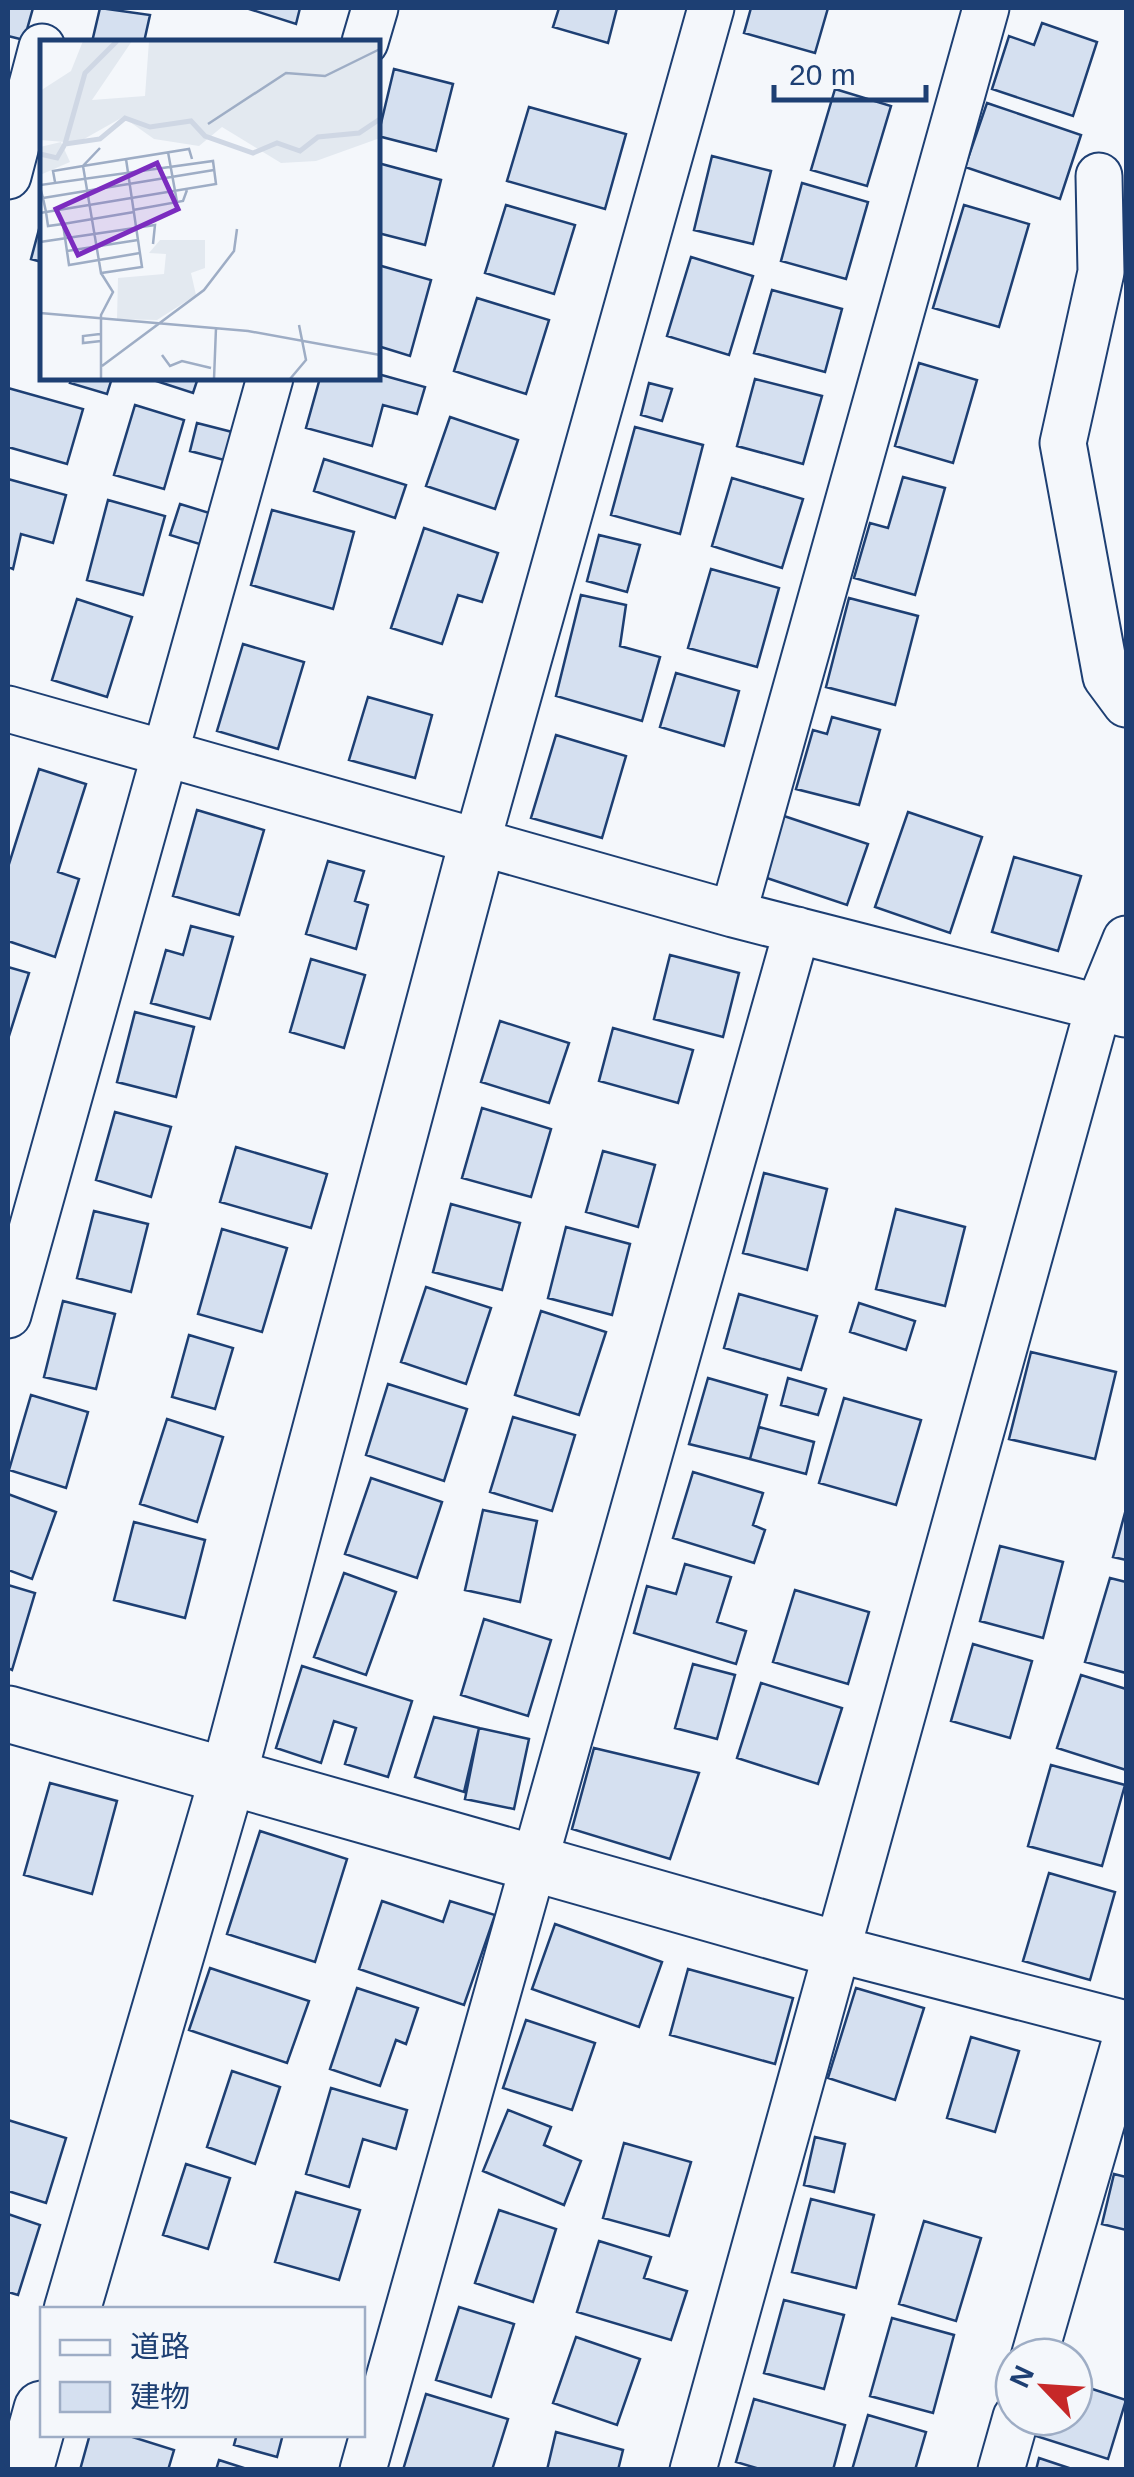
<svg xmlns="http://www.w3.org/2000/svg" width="1134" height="2477" font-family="Helvetica,'Noto Sans JP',sans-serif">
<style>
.building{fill:#d5e0f0;stroke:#1d3f73;stroke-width:2.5}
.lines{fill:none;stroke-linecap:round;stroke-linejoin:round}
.street-casing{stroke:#1d3f73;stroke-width:49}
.secondary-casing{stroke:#1d3f73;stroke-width:59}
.street{stroke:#f4f7fb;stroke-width:45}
.secondary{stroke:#f4f7fb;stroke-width:55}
.inset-river{fill:none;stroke:#cfd7e4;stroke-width:5}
.inset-road{fill:none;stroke:#9eadc5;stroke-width:2.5}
.view{fill:#7b2cbf;fill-opacity:0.15;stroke:#7b2cbf;stroke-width:5}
.inset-edge{fill:none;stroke:#1d3f73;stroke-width:5}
</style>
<rect width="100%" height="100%" fill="#f4f7fb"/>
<path class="building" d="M8 8H33L24 40 8 36Z
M100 8 150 15 144 42H92Z
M246 8H300L296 24Z
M559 8H617L608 43 553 27Z
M751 8H828L815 53 744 33Z
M1042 23 1097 42 1073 116 992 89 1009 36 1034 45Z
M394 69 453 84 436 151 378 136Z
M835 89 891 106 867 186 811 170Z
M987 103 1081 135 1060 199 965 167Z
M529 107 626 134 605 209 507 181Z
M712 156 771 171 753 244 694 230Z
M378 163 441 180 425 245 378 233Z
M802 183 868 202 846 279 781 261Z
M506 205 575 225 554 294 485 273Z
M964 205 1029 224 999 327 933 308Z
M42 218V262L31 259Z
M691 257 753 276 729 355 667 336Z
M378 265 431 280 410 356 378 346Z
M772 290 842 309 825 372 754 353Z
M477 298 549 320 526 394 454 371Z
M919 363 977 380 953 463 895 446Z
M378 374 425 387 417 414 383 405 372 446 306 428 320 378Z
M72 378H112L107 394 70 383Z
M147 378H198L193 393Z
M755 379 822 396 803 464 737 446Z
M649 383 672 389 662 421 641 415Z
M8 388 83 409 67 464 8 447Z
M135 405 184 420 164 489 114 475Z
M450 417 518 440 495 509 426 486Z
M197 423 236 433 228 461 190 451Z
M635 427 703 445 680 534 611 515Z
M324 459 406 485 395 518 314 491Z
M903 477 945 488 915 595 854 578 870 523 888 528Z
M732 478 803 499 782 568 712 546Z
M8 479 66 495 53 543 21 534 13 569 8 567Z
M108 500 165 516 143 595 87 580Z
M180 504 216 515 206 546 170 535Z
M272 510 354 532 333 609 251 585Z
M424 528 498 553 482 602 458 595 442 644 391 628Z
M599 535 640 545 627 592 587 581Z
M711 569 779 588 757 667 688 648Z
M581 595 626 605 620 646 660 657 642 721 556 696Z
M849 598 918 616 895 705 826 687Z
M77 599 132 617 107 697 52 680Z
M243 644 304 662 278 749 217 731Z
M676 673 739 691 724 746 660 727Z
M368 697 432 715 415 778 349 760Z
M832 717 880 730 859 805 796 789 813 730 827 734Z
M556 735 626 756 602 838 531 818Z
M39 769 86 784 58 872 79 879 55 957 8 941V867Z
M197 810 264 830 239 915 173 896Z
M908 812 982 837 950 933 875 907Z
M781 815 868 844 847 905 761 876Z
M1014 857 1081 876 1058 951 992 932Z
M328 861 364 871 355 901 368 905 356 949 306 934Z
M191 926 233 937 210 1019 151 1003 166 950 183 955Z
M670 955 739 973 723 1037 654 1019Z
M311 959 365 975 344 1048 290 1032Z
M8 967 29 973 8 1039Z
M135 1012 194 1027 176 1097 117 1082Z
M500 1021 569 1043 549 1103 481 1082Z
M613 1028 693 1050 678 1103 599 1081Z
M482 1108 551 1129 531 1197 462 1178Z
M115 1112 171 1127 151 1197 96 1180Z
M236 1147 327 1174 311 1228 220 1202Z
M603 1151 655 1165 638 1227 586 1212Z
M764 1173 827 1189 807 1270 743 1253Z
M451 1204 520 1223 502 1290 433 1272Z
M896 1209 965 1227 945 1306 876 1289Z
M94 1211 148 1224 131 1292 77 1278Z
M566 1227 630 1244 612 1315 548 1298Z
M222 1229 287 1248 262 1332 198 1314Z
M426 1287 491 1308 466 1384 401 1362Z
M739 1294 817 1316 801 1370 724 1348Z
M63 1301 115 1314 96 1389 44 1377Z
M859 1303 915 1321 906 1350 850 1332Z
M541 1311 606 1332 579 1415 515 1395Z
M189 1335 233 1348 215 1409 172 1397Z
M1031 1352 1116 1372 1095 1459 1009 1439Z
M708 1378 767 1395 750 1459 689 1444Z
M788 1378 826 1389 818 1415 781 1405Z
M388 1384 467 1409 444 1481 366 1455Z
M31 1395 88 1412 66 1488 9 1470Z
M844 1398 921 1420 896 1505 819 1483Z
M513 1417 575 1435 552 1511 490 1492Z
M167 1419 223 1437 197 1522 140 1504Z
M759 1427 814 1442 806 1474 750 1459Z
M693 1472 763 1493 753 1525 765 1530 754 1563 673 1538Z
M371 1478 442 1502 417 1578 345 1554Z
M8 1494 56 1512 32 1579 8 1570Z
M1126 1509V1560L1113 1557Z
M483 1510 537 1521 520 1602 465 1590Z
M134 1522 205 1540 185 1618 114 1600Z
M1000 1546 1063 1562 1043 1638 980 1621Z
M685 1564 731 1577 717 1622 746 1631 736 1664 634 1633 647 1586 676 1594Z
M344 1573 396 1592 366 1675 314 1657Z
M1110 1578 1126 1582V1673L1085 1662Z
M8 1585 35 1593 12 1670 8 1668Z
M795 1590 869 1612 848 1684 773 1662Z
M484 1619 551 1640 528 1716 461 1695Z
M973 1644 1032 1661 1010 1738 951 1721Z
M693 1664 735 1675 717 1739 675 1728Z
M302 1666 412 1701 388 1777 345 1764 356 1728 334 1721 321 1763 276 1748Z
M1081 1675 1126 1689V1770L1057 1748Z
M761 1683 842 1708 818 1784 737 1758Z
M434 1717 479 1728 464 1792 415 1777Z
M479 1728 529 1739 514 1809 465 1799Z
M594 1748 699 1773 670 1859 572 1829Z
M1051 1765 1125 1785 1102 1866 1028 1846Z
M50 1783 117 1801 92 1894 24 1875Z
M260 1831 347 1859 315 1962 227 1934Z
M1049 1873 1115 1892 1090 1980 1023 1961Z
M382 1901 443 1922 450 1901 495 1915 464 2005 359 1969Z
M555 1924 662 1962 639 2027 532 1989Z
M210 1968 309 2001 287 2063 189 2030Z
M688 1969 793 1998 775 2064 670 2035Z
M357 1988 418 2008 406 2044 396 2040 380 2086 330 2069Z
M856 1988 924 2008 895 2100 828 2078Z
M526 2020 595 2043 572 2110 503 2088Z
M971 2037 1019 2051 995 2132 947 2118Z
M232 2071 280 2087 255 2164 207 2147Z
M331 2088 407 2110 396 2149 363 2139 349 2187 306 2174Z
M508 2110 551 2127 544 2145 581 2161 564 2205 483 2171Z
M8 2120 66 2138 46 2203 8 2191Z
M815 2137 845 2144 834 2192 804 2185Z
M624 2143 691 2162 669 2236 603 2218Z
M186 2164 230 2178 208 2249 163 2235Z
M1114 2174 1126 2177V2230L1102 2224Z
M296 2192 360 2210 339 2280 275 2262Z
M811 2199 874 2215 856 2288 792 2272Z
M499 2210 556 2229 533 2302 475 2283Z
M8 2214 40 2225 18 2295 8 2292Z
M924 2221 981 2238 956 2321 899 2304Z
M599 2241 651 2257 644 2278 687 2291 671 2340 577 2312Z
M784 2300 844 2315 824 2389 764 2373Z
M459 2307 514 2324 491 2397 436 2380Z
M892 2318 954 2335 933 2413 870 2396Z
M576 2337 640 2359 617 2425 553 2403Z
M1074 2383 1126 2400 1108 2459 1036 2436 1042 2417H1074Z
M426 2394 508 2419 492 2470H403Z
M754 2399 845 2425 833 2470H763L736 2462Z
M868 2415 926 2432 915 2470H852Z
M556 2432 623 2450 618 2470H547Z
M90 2434H123L174 2450 168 2470H80Z
M237 2434H283L277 2457 234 2445Z
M1039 2458 1075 2470H1036Z
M219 2460 250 2470H216Z"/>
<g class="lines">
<g class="street-casing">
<path id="street" d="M365 42 375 8
M8 176 42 47
M1099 176 1101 272 1063 443 1106 677 1126 704
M8 709 733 914 1125 1014
M478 839 711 8
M733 914 986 8
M8 1315 270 378
M836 1949 1126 2024
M1034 2357 1126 2038
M363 2470 797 930
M693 2470 1099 1005 1126 939
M1001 2470 1016 2417"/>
</g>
<g class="secondary-casing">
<path id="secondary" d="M8 1714 836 1949
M72 2310 228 1777 478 839
M25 2470 42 2409"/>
</g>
<use href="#street" class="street"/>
<use href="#secondary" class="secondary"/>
</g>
<g transform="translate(40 40)">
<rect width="340" height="340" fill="#f4f7fb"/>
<path d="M43 1H92L52 60 105 56 109 1H340V98L276 121 241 123 182 87 159 106 114 99 83 77 37 103 0 100V51L31 31ZM21 102 30 122 0 135V107ZM120 200H165V228L151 233 156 255 117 280 77 279 78 238 124 234 126 214 109 213Z" fill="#e3e9f0"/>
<path class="inset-river" d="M25 104 45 33 77 1M0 114 17 118 25 104 60 99 85 78 110 87 151 81 165 96 213 113 237 103 260 111 278 97 319 93 340 79"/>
<path class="inset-road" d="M168 84 246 33 285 36 340 9M60 108 43 126 61 233 102 227 86 119M128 112 137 162M15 142 13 131 43 126 149 109 152 119M3 158 174 130M93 170 143 161 147 150M0 173 6 172 49 165 176 144 173 121 0 145V147L3 158 6 172 8 186 23 184 29 225 100 213M23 184 94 172M0 202 115 185 113 204M27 211 98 200M61 233 73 252 61 275V339M0 273 208 291 340 315M60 294 43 296V303L61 301M122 315 130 326 142 321 171 328M62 326 164 250 194 211 197 189M174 339 176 288M250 339 266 320 259 285"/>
<path class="view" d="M117 123 138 169 38 215 16 169Z"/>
<rect width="340" height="340" class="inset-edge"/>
</g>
<rect width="1134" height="2477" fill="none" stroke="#1d3f73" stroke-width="20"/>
<rect x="40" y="2307" width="325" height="130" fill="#f4f7fb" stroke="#9eadc5" stroke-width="2.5"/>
<rect x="60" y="2340" width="50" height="15" fill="#f4f7fb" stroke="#9eadc5" stroke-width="2.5"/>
<text x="130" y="2357" font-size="30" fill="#1d3f73">道路</text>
<rect x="60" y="2382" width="50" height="30" fill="#d5e0f0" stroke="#9eadc5" stroke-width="2.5"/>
<text x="130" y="2407" font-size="30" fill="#1d3f73">建物</text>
<g transform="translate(1044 2387) rotate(295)"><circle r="48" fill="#f4f7fb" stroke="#9eadc5" stroke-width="2.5"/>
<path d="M0-8L18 38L0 25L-18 38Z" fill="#c62828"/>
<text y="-15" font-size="28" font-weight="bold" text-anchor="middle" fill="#1d3f73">N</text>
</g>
<path d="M774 85v15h152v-15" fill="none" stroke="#1d3f73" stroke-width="5"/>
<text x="789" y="85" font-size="30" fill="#1d3f73" stroke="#f4f7fb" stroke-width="8" paint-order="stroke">20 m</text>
</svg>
